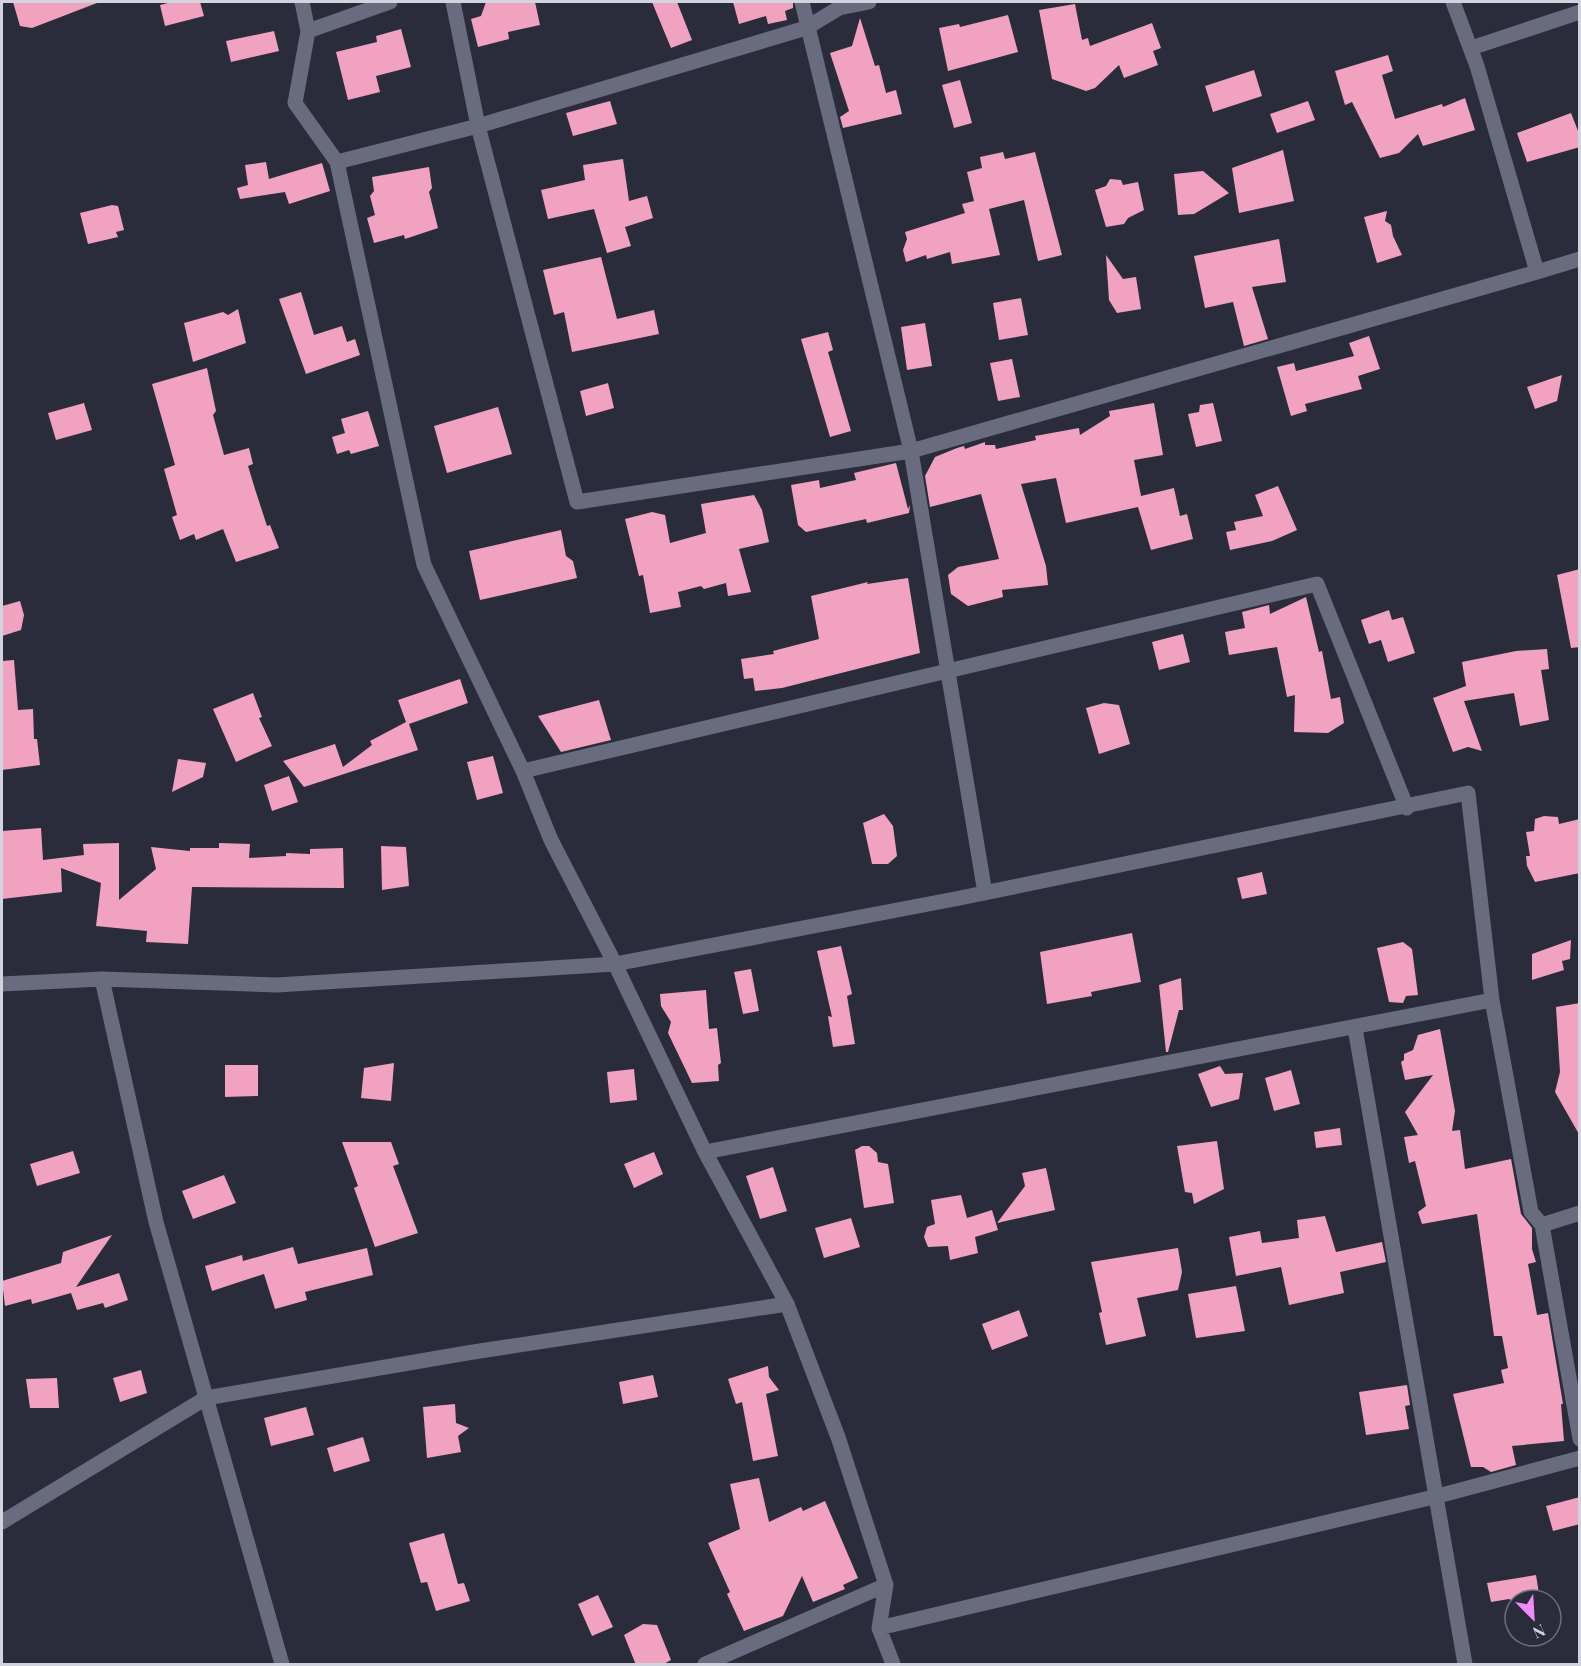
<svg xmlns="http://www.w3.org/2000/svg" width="1581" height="1666" font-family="'Playfair Display',serif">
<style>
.building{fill:#f1a2c0}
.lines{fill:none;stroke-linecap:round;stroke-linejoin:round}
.minor{stroke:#696b7e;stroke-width:15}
</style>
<rect width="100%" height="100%" fill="#2a2c3c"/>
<path class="building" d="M13 2H96L97 3 32 28 20 26Z
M172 2H200L204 16 165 26 160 5Z
M486 2H535L540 25 508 32 509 39 478 47 471 19 481 16Z
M652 2H677L692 40 671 48Z
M733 2H793V8L785 11 787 20 768 24 766 16 739 24Z
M1075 4 1082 40 1088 38 1090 46 1152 23 1161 48 1153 51 1158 65 1124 78 1119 65 1095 88 1086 91 1052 79 1039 10Z
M1008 15 1018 52 948 71 939 28 959 24 960 27Z
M860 18 875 66 879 65 886 93 896 90 902 114 843 128 840 117 849 111 830 53 852 46Z
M401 29 411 67 376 76 380 92 348 100 336 52 377 42 376 36Z
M274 31 279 51 231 62 226 41Z
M1388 55 1393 71 1382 75 1395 119 1442 104 1443 107 1465 98 1475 130 1423 146 1418 134 1399 153 1380 158 1352 102 1345 105 1335 71Z
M1254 70 1262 96 1213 112 1205 86Z
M960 80 972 123 954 128 942 85Z
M610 101 617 124 573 136 566 113Z
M1308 101 1315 120 1277 133 1270 114Z
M1571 113 1580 136V147L1527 162 1517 133Z
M1283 150 1294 201 1239 213 1232 168Z
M1003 152 1005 159 1035 152 1062 255 1038 261 1024 200 989 209 1000 255 952 264 950 252 927 259 926 255 906 262 903 250 907 239 905 232 965 213 962 204 974 201 967 172 982 168 980 157Z
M623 159 629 201 647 196 653 218 625 227 631 246 607 253 594 209 548 219 541 190 585 180 583 165Z
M266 162 269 179 322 163 330 191 289 204 285 192 240 199 237 188 248 185 245 165Z
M429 167 432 188 429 192 438 228 405 239 404 235 374 243 367 218 375 215 370 196 374 191 372 177Z
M1203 171 1229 193 1194 214 1178 215 1174 174Z
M1110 179 1121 180 1123 185 1138 182 1144 210 1128 218 1124 224 1106 227 1095 190 1106 186Z
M112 205 118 206 124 230 116 232 118 237 88 244 80 213Z
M1387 211 1385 221 1391 225 1393 236 1402 255 1377 263 1364 217Z
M1279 239 1286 282 1252 287 1268 339 1244 346 1233 302 1205 308 1194 256Z
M1106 255 1123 279 1136 277 1141 309 1117 313 1109 300Z
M601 257 617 319 654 310 659 334 572 352 564 312 554 315 543 270Z
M301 292 314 335 342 326 347 342 355 339 360 355 306 374 279 299Z
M1021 298 1028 335 999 340 993 303Z
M238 309 246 343 193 362 184 323 223 312 228 315Z
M925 323 932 366 907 370 901 327Z
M828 332 833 350 828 352 851 431 830 437 801 339Z
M1369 336 1380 369 1358 376 1362 389 1305 404 1307 411 1291 416 1277 367 1294 363 1296 371 1354 356 1349 343Z
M1012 359 1020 397 998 401 990 363Z
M207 368 216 411 213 415 224 455 249 448 253 464 248 466 255 489 267 526 270 525 279 548 236 562 223 529 196 540 194 534 180 540 172 517 177 515 164 469 175 465 152 384Z
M1562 375 1557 401 1535 409 1527 387Z
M608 383 614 408 586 416 580 391Z
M84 403 92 430 56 440 48 413Z
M1154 403 1163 455 1134 460 1141 496 1174 488 1180 516 1187 514 1193 539 1151 550 1138 507 1066 523 1056 478 1021 484 1046 566 1048 585 1002 590 1003 597 968 606 951 594 948 575 958 567 999 559 981 494 930 507 925 476 935 457 957 448 964 446 965 449 985 442V445H995L996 449 1036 440 1035 436 1079 428 1080 435 1110 416 1109 411Z
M1213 403 1222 441 1196 447 1188 414 1199 412 1200 405Z
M498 407 512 454 447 473 434 426Z
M368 411 379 446 351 454 349 450 337 454 332 437 345 433 341 419Z
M896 463 908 509 910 505 909 513 867 523 866 519 806 532 798 525 791 485 819 480 820 488 856 480 854 473Z
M1278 486 1297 530 1272 541 1230 550 1226 532 1236 530 1234 522 1263 516 1255 495Z
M754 495 762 510 769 542 739 549 751 592 728 596 726 583 704 589 701 586 678 592 681 607 650 613 643 575 639 576 625 519 652 512 665 515 670 543 706 533 701 504Z
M561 530 566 556 573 561 577 578 480 600 469 551Z
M1580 569V647L1571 648 1557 575Z
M908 578 920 653 782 688 755 691 753 678 744 679 741 659 774 654 773 651 819 639 811 596 868 582 867 584Z
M1306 597 1319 652 1322 651 1331 699 1340 697 1344 723 1328 733 1294 732 1295 695 1287 697 1277 647 1229 655 1225 632 1245 628 1242 612 1269 605 1270 614Z
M20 601 24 615 21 630 2 636V606Z
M1389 610 1392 620 1403 617 1415 653 1388 662 1381 640 1369 644 1361 620Z
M1183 634 1190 662 1159 670 1152 642Z
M1547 649 1549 669 1541 670 1549 720 1520 726 1514 693 1464 701 1482 751 1468 747 1453 752 1433 698 1466 686 1462 662 1516 651Z
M14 660 18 710 33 709 34 739H37L40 765 2 770V661Z
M460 679 468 703 409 724 418 750 304 787 283 761 335 744 343 767 372 745 370 741 406 722 398 700Z
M253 693 262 717 259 718 272 746 236 762 213 709Z
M599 700 611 740 561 752 538 716Z
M1104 703 1119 705 1130 744 1099 754 1086 708Z
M493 756 503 793 477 800 467 762Z
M178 759 206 763 203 777 172 792Z
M289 776 298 802 272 811 264 785Z
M884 814 893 826 897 856 888 864H872L863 823Z
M1544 816 1558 817 1559 824 1580 819V873L1535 882 1527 866 1526 856H1530L1526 832 1534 831 1535 819Z
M41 828 43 860 84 855 83 844 119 843V900L156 869 151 847 190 851V848H219V843L250 844 249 858 286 856V853L310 854V849L343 848 344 888 192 887 188 944 146 942 147 931 96 926 101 883 61 868 62 892 2 899V831Z
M381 846 406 847 409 886 382 890Z
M1262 872 1267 894 1242 899 1237 878Z
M1132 933 1141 982 1091 992 1092 996 1047 1004 1040 952Z
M1571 940 1570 959 1562 961 1564 970 1532 980V954Z
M1403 942 1412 949 1418 995 1406 996 1403 1003 1389 1002 1377 948Z
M841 946 852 994 847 996 855 1044 833 1047 828 1016 832 1017 817 951Z
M751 969 759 1011 743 1014 734 972Z
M1181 978 1183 1010H1179L1168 1052H1166L1159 985Z
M706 990 709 1029 717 1028 721 1063 718 1065 719 1081 692 1083 668 1033 671 1022 661 1006 660 994Z
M1580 1003V1136L1555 1092 1560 1072 1556 1007Z
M1440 1029 1455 1111 1452 1131 1460 1130 1465 1169 1511 1159 1521 1214 1532 1228V1249L1536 1262 1528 1264 1537 1315 1548 1313 1563 1404H1561L1564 1441 1512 1446 1516 1465 1491 1472 1483 1467H1471L1453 1394 1504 1383 1501 1370 1508 1368 1502 1336H1494L1477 1214 1422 1224 1418 1212 1426 1206 1415 1161 1409 1163 1404 1137 1418 1135 1405 1112 1433 1075 1405 1080 1401 1062 1404 1060V1054L1413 1050 1418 1035Z
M394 1063 391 1101 361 1098 364 1068Z
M225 1065H258V1096L225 1097Z
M1220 1066 1225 1074 1243 1073 1239 1099 1211 1107 1198 1074Z
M634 1069 637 1100 610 1103 607 1072Z
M1291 1070 1300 1104 1274 1111 1265 1078Z
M1340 1128 1342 1145 1316 1148 1314 1132Z
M1217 1141 1224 1189 1194 1204 1192 1193 1185 1192 1177 1146Z
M342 1142H391L399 1164 393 1166 418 1233 375 1247 354 1188 358 1186Z
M862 1146H869L877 1153 878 1162 888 1164 894 1203 864 1208 855 1150Z
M73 1151 80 1173 37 1186 30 1164Z
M654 1152 663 1174 634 1188 624 1164Z
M773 1167 787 1211 760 1219 746 1176Z
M1046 1168 1055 1210 997 1223 1025 1186 1022 1173Z
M224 1175 236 1203 193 1219 182 1191Z
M961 1195 967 1218 992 1210 998 1230 975 1237 978 1253 950 1260 948 1246 928 1247 924 1237 927 1227 935 1224 931 1200Z
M1325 1216 1336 1252 1382 1242 1386 1262 1340 1272 1344 1293 1289 1305 1281 1267 1236 1276 1229 1237 1260 1231 1262 1243 1299 1238 1297 1220Z
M851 1218 860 1247 824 1258 815 1228Z
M112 1235 76 1287 119 1273 128 1300 105 1308 103 1303 77 1310 71 1293 32 1304 31 1299 5 1306 2 1281 61 1263 63 1252Z
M293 1247 298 1264 367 1248 373 1275 305 1292 307 1300 275 1309 264 1274 212 1291 205 1266 242 1255 243 1261Z
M1178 1248 1182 1272 1178 1290 1137 1298 1146 1336 1106 1345 1099 1313 1102 1312 1091 1262Z
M1236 1286 1245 1331 1196 1338 1188 1294Z
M1019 1310 1028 1336 992 1350 982 1324Z
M768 1366 769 1377 779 1390 766 1394 778 1456 753 1461 742 1402 736 1404 728 1379Z
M141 1370 147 1393 120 1402 113 1378Z
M653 1375 658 1397 623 1404 619 1382Z
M57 1378 59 1408H30L26 1379Z
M1407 1385 1410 1405 1405 1406 1409 1429 1366 1435 1359 1392Z
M455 1404 456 1423 469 1428 458 1436 461 1452 427 1458 423 1407Z
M306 1407 314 1435 271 1446 264 1418Z
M363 1437 370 1461 334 1472 327 1448Z
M759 1478 769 1522 801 1507 803 1511 825 1501 858 1578 843 1585 845 1589 813 1602 802 1576 783 1616 744 1631 727 1594 730 1592 708 1543 740 1529 730 1484Z
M1580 1497V1524L1553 1531 1546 1506Z
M444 1533 458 1584 464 1583 470 1601 436 1611 427 1582 421 1583 409 1543Z
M1536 1575 1539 1594 1515 1602 1509 1599 1491 1602 1487 1583Z
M598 1595 613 1627 592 1636 578 1604Z
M643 1624 657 1625 671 1660 662 1665H636L624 1635Z"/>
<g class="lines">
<path class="minor" d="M302 2 308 31
M390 2 308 31 295 103 337 162 424 565 523 771 551 840 615 964 705 1152 787 1304 838 1437 886 1585 879 1628 893 1664
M453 2 478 126 577 502 911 451 1537 272 1477 66 1453 2
M802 2 911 451 985 893
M1471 48 1580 12
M337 162 478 126 806 28 839 8 869 2
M1537 272 1580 259
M523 771 1317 584 1407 808
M102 979 156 1222 282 1664
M2 984 102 979 277 985 615 964 960 898 1468 793 1492 1000 1531 1212 1542 1225 1580 1213
M1355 1028 1465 1664
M705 1152 1492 1000
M1542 1225 1580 1439
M2 1522 206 1398 467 1353 787 1304
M879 1628 1438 1496 1580 1458
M705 1664 886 1585"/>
</g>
<rect width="1581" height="1666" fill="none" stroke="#d1d3de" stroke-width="6"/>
<g transform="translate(1533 1618) rotate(156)"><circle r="28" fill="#2a2c3c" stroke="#6d6f7d" stroke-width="1.5"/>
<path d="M0-4.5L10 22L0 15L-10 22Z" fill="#ee8cf9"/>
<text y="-9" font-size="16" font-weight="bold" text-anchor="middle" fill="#d1d3de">N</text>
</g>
</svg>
